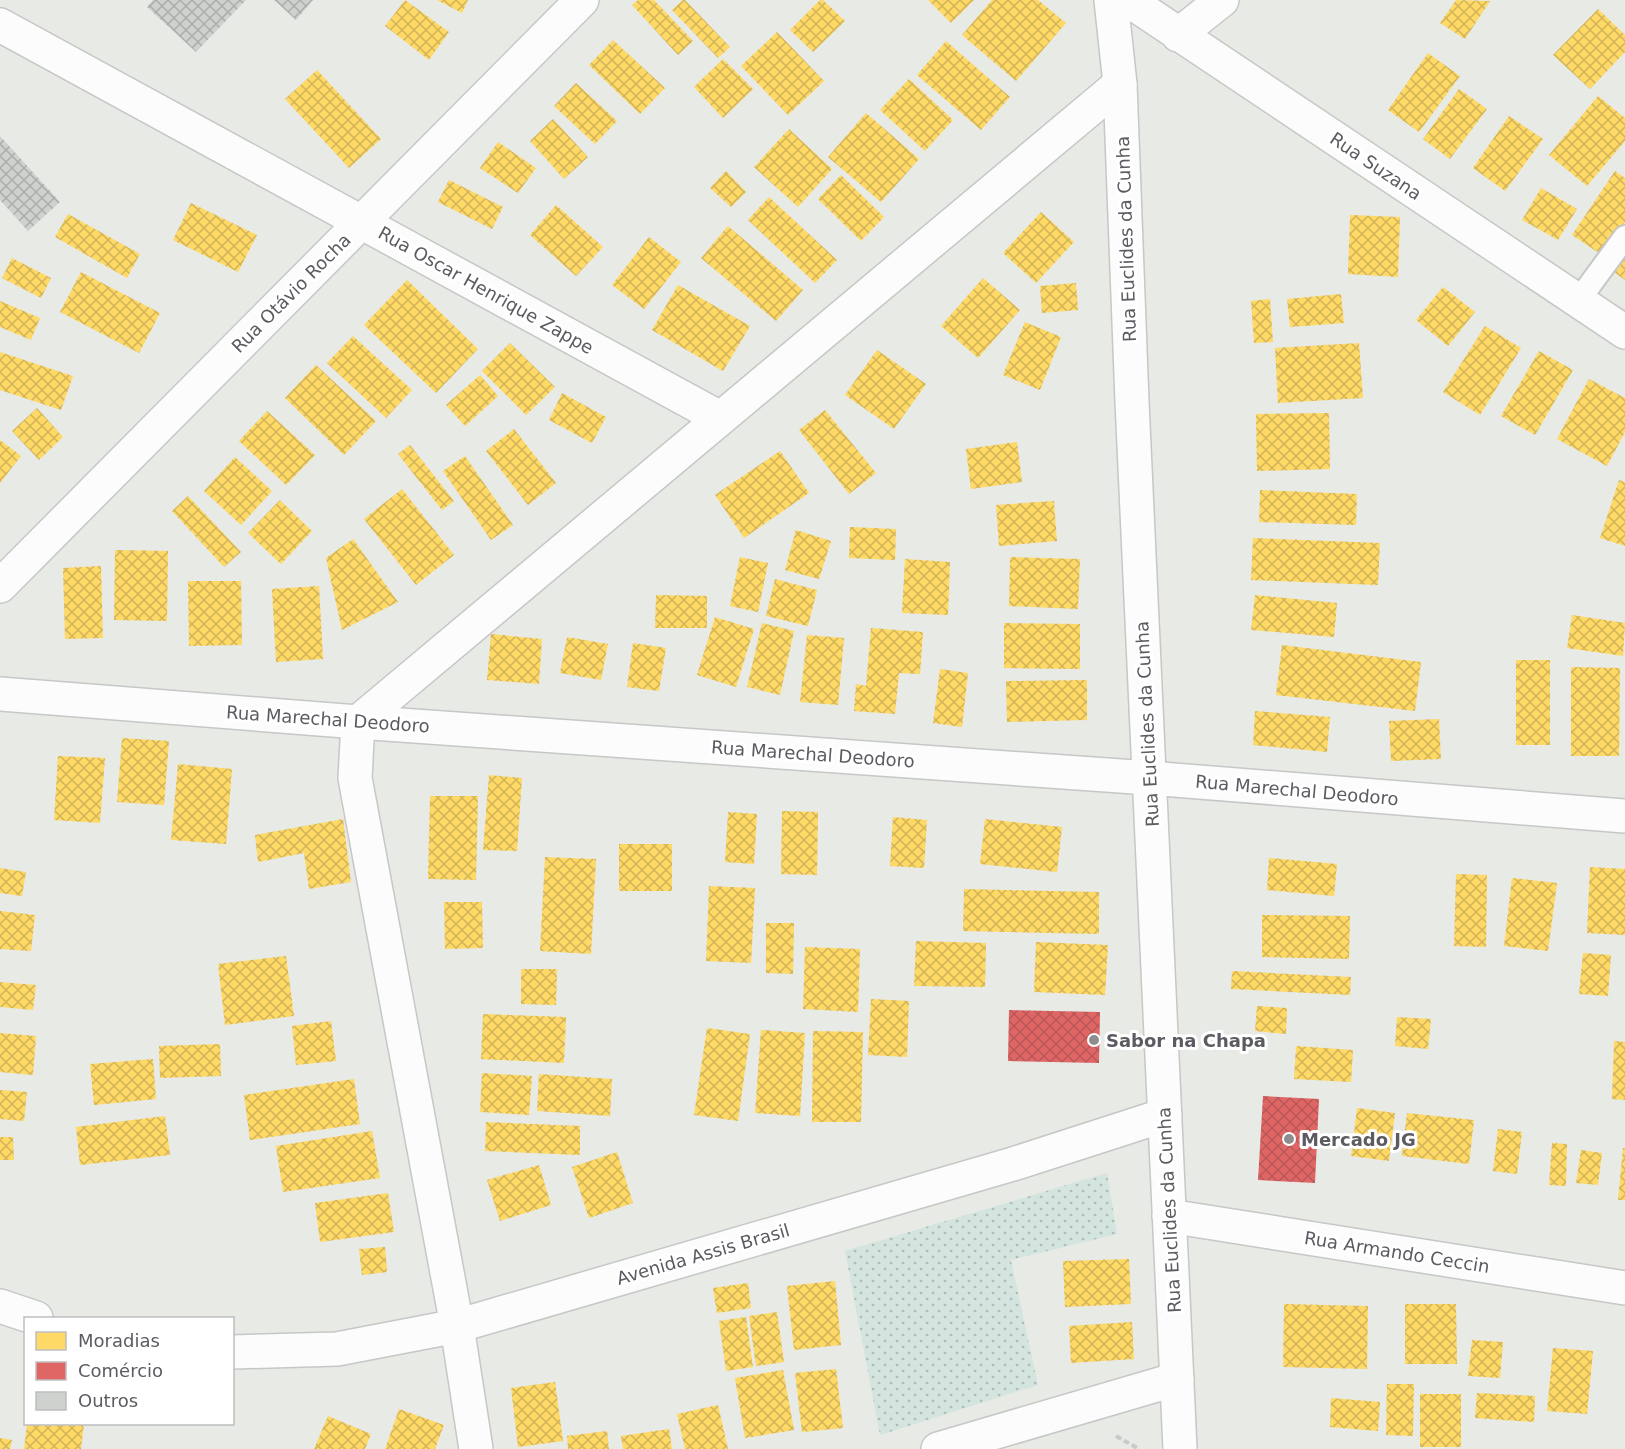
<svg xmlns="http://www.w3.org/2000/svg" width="1625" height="1449" font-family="'DejaVu Sans',sans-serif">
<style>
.grass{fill:url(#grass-dots)}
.homes{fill:url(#homes-cross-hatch)}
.shops{fill:url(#shops-cross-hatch)}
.building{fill:url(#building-cross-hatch)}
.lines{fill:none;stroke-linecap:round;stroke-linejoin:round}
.service-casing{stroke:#c6c7c7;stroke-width:26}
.minor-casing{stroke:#c6c7c7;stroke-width:36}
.tertiary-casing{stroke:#c6c7c7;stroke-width:36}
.secondary-casing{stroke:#c6c7c6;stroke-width:36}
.path{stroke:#c8cbcc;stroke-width:4;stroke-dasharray:6 3;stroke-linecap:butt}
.service{stroke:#fbfcfb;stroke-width:22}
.minor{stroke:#fbfcfb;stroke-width:33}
.tertiary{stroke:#fbfcfb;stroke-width:33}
.secondary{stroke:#fbfcfb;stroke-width:33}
.poi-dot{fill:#8d8d90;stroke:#fff;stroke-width:2}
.labels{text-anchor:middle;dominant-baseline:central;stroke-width:6;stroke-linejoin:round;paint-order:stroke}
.street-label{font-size:18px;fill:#5d5b62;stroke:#fff}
.poi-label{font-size:18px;font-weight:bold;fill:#5d5b62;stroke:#fff;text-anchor:start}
</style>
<defs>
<pattern id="grass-dots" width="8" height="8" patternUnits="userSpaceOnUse" patternTransform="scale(1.5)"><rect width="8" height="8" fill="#d3e5de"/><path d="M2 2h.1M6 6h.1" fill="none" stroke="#aebdb7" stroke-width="1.8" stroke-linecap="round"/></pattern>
<pattern id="homes-cross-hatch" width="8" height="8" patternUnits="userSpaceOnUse" patternTransform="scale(1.5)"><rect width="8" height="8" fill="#ffd966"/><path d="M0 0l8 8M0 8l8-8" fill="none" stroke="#d2b357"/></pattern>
<pattern id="shops-cross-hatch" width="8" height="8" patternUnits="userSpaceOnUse" patternTransform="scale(1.5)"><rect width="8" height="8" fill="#e06666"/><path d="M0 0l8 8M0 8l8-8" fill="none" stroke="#b95757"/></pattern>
<pattern id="building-cross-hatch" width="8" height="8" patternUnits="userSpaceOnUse" patternTransform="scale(1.5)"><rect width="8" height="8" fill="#cfd1ce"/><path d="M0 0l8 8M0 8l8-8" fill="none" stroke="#abadab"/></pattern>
</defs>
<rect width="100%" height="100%" fill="#e7eae5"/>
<path class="grass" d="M1107 1173 1117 1234 1011 1260 1038 1385 880 1435 845 1251Z"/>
<path class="homes" d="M405 0 449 32 429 60 385 26Z
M437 0H468L462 13Z
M638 0H654L693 41 678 55 632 5Z
M683 0H685L730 47 718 58 672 10Z
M820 0H823L845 21 813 52 790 30Z
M928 0H974L951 23Z
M992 0H1038L1066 23 1016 81 962 35Z
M1456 0 1490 1 1465 39 1440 23Z
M1598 9 1625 35V52L1590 89 1553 55Z
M777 32 824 81 788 115 741 66Z
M613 40 665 88 640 114 589 65Z
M946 41 1010 97 981 130 917 75Z
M1428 53 1460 76 1419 132 1388 110Z
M723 59 753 89 723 118 694 87Z
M317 70 381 139 349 168 285 99Z
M909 79 953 120 925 151 880 110Z
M576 83 617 121 595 144 554 106Z
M1459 89 1487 109 1450 159 1423 139Z
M1598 96 1625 118V141L1587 186 1549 155Z
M866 113 919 159 881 202 828 157Z
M1509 116 1543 139 1505 191 1473 168Z
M553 119 588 157 564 179 530 141Z
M789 129 832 169 798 207 754 167Z
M498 142 536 168 518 193 480 168Z
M726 171 746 192 731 207 710 188Z
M1615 171 1625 178V222L1602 255 1572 235Z
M841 175 884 217 861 241 818 199Z
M449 180 503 207 492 229 438 202Z
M1541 188 1577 209 1558 240 1522 220Z
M769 197 837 260 815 283 748 220Z
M191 203 257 235 238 272 173 240Z
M556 205 603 247 576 276 530 235Z
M1041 212 1074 242 1036 283 1003 253Z
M68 214 140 254 127 278 55 237Z
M1350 215 1400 217 1398 277 1348 274Z
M728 226 803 290 776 321 701 258Z
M649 237 681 262 644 309 612 285Z
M1625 257V280L1614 272Z
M12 258 51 278 41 298 2 278Z
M81 272 160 313 139 353 60 312Z
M983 278 1020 310 978 358 941 326Z
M407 280 478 349 436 393 364 325Z
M1076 283 1078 310 1042 313 1040 286Z
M678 285 750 326 723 371 652 330Z
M1443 287 1475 312 1448 346 1416 320Z
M1341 294 1344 323 1290 327 1287 299Z
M1270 299 1273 342 1254 343 1251 301Z
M0 301 40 318 31 340 0 327Z
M1025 322 1061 337 1040 390 1003 375Z
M1485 326 1521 348 1480 415 1443 392Z
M353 336 412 390 386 418 327 363Z
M510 343 555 387 526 415 482 371Z
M1359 343 1363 398 1278 403 1275 348Z
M877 350 926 384 894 429 845 395Z
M1539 351 1573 370 1535 435 1501 416Z
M0 352 73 376 61 410 0 390Z
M316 365 376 421 344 455 285 398Z
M480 375 498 396 465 426 446 405Z
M1589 379 1625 398V432L1607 466 1557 439Z
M562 393 606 417 592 443 549 420Z
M37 408 63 437 39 460 12 431Z
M825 410 876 473 849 494 799 430Z
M267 411 315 455 286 485 239 441Z
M1329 413 1330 469 1257 471 1256 414Z
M514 429 556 483 528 505 486 451Z
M0 440 21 456 0 483Z
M1017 442 1022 482 971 489 966 449Z
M410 445 454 501 442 510 398 454Z
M780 451 809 493 744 538 715 495Z
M465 456 513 525 491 540 443 471Z
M235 457 272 491 241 525 204 491Z
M1619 480 1625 482V546L1600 538Z
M402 489 454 555 416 585 364 519Z
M1260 490 1357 494 1356 525 1259 522Z
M188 496 241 552 224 567 172 511Z
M280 500 312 531 281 564 248 533Z
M1054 501 1057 541 999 546 996 505Z
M850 527 896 529 895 560 849 558Z
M796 530 831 541 819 579 785 570Z
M1253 538 1380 543 1378 585 1251 580Z
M353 539 398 602 342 630 326 558Z
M115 550 168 551 167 621 114 620Z
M740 557 768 563 758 612 730 606Z
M1010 557 1080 559 1078 609 1009 606Z
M905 559 950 562 948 615 902 613Z
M101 566 103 638 65 639 63 568Z
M775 579 817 590 808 626 766 616Z
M188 581H241L242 645 189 646Z
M319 586 323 659 276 662 272 589Z
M656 595 707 596V628H655Z
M1255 595 1337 603 1334 637 1251 630Z
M1572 615 1625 623 1623 656 1567 648Z
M715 617 754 629 736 687 697 675Z
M762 623 794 631 780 695 747 687Z
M1004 623 1080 624V669L1004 668Z
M871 628 923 632 920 674 899 673 895 714 854 711 856 684 866 686Z
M491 634 542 639 539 684 487 680Z
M807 635 844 638 838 705 800 702Z
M567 637 608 644 601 680 560 673Z
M633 643 666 648 659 691 627 687Z
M1282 645 1421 662 1415 711 1276 695Z
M1516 660H1550V745H1516Z
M1571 667 1620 668 1619 756H1571Z
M940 669 968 673 962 727 933 723Z
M1087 680V720L1007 722 1006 681Z
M1255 711 1330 717 1327 752 1253 745Z
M1439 719 1441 759 1391 761 1389 721Z
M122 738 169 741 164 805 117 802Z
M58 756 105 758 100 823 54 820Z
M178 764 232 769 226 844 171 840Z
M489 775 522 778 517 851 483 850Z
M430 796H478L476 880 428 879Z
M782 811 818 812 817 875 781 874Z
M728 812 757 814 754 864 725 862Z
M893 817 927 820 924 868 890 866Z
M343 819 351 882 309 889 304 853 258 862 255 835Z
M985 819 1062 827 1057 872 980 864Z
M619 844H672V891H619Z
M545 857 596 859 591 954 540 951Z
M1269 858 1337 864 1334 896 1267 890Z
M1590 867 1625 869V935L1587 933Z
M0 868 26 872 22 896 0 893Z
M1456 874 1487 875 1486 947 1454 946Z
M1512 878 1557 883 1548 951 1504 946Z
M709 886 755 888 751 963 706 961Z
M964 889 1099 892V934L963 931Z
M444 902H482L483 948 445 949Z
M0 911 35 915 31 951 0 949Z
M1262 915 1350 916 1349 959 1262 957Z
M766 923H794L793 974 766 973Z
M916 941 986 943 985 987 914 986Z
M1036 942 1108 945 1105 995 1034 992Z
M805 947 860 949 858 1012 803 1009Z
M1583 953 1611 955 1608 996 1579 994Z
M286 956 294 1016 225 1025 218 964Z
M521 969H557L556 1005 521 1004Z
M1232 971 1351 977 1350 995 1231 989Z
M0 982 36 985 33 1010 0 1007Z
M871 999 909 1001 907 1057 868 1055Z
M1257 1006 1287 1008 1286 1034 1255 1031Z
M483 1014 566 1017 564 1063 481 1059Z
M1397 1017 1431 1019 1428 1049 1395 1046Z
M331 1021 336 1061 296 1065 292 1026Z
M707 1028 750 1034 738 1121 694 1115Z
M761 1030 805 1033 800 1116 755 1113Z
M813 1031 863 1032 861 1122H812Z
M0 1033 36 1036 33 1075 0 1072Z
M1614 1041 1625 1042V1100L1612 1099Z
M220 1044 221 1076 160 1078 159 1046Z
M1296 1046 1353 1050 1351 1082 1294 1079Z
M153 1059 156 1099 94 1105 90 1064Z
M482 1073 532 1076 529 1115 480 1112Z
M539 1074 612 1079 610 1116 537 1111Z
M354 1079 360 1124 250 1140 244 1095Z
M0 1090 27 1092 24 1121 0 1119Z
M1357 1108 1395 1113 1389 1161 1351 1156Z
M1407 1113 1474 1120 1469 1164 1402 1156Z
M165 1116 170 1155 80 1165 76 1127Z
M486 1122 580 1126V1155L485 1151Z
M1498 1129 1522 1132 1517 1174 1493 1171Z
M372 1131 380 1178 283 1192 276 1146Z
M0 1137H13L14 1160H0Z
M1552 1143 1567 1144 1566 1186 1549 1185Z
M1623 1148H1625V1200H1618Z
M1581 1150 1602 1153 1598 1185 1576 1183Z
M617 1152 633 1203 589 1218 572 1167Z
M539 1165 551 1205 500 1221 487 1180Z
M388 1193 394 1232 320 1242 315 1203Z
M385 1247 387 1272 362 1275 359 1249Z
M1129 1259 1131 1304 1065 1307 1063 1261Z
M835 1281 841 1345 794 1350 787 1286Z
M748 1283 751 1308 717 1313 713 1288Z
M1284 1304 1368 1306 1367 1369 1283 1367Z
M1405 1304H1456L1457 1364H1405Z
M777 1312 784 1362 756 1366 749 1316Z
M746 1317 753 1367 726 1371 719 1321Z
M1132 1322 1134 1359 1071 1363 1069 1326Z
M1472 1340 1503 1342 1500 1378 1468 1376Z
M1553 1348 1593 1351 1587 1414 1547 1411Z
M836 1369 843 1428 802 1432 795 1373Z
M783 1370 794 1430 745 1438 735 1378Z
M555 1382 563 1441 518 1447 511 1388Z
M1387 1384H1414L1413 1436 1386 1435Z
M1477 1393 1535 1396 1534 1422 1475 1418Z
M1420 1394H1461V1447H1420Z
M1331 1398 1380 1402 1378 1431 1330 1427Z
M718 1405 728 1449H685L677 1414Z
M399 1409 444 1425 435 1449H385Z
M328 1416 371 1434 365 1449H314Z
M27 1424H84L81 1449H24Z
M669 1429 672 1449H623L621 1436Z
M607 1431 609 1449H568L567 1436Z
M0 1438 12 1440 10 1449H0Z"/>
<path class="shops" d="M1009 1010 1100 1012 1099 1063 1008 1061Z
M1263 1096 1319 1099 1315 1183 1258 1180Z"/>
<path class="building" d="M153 0H246L196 52 147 7Z
M274 0H313L296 20Z
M0 136 60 202 28 231 0 200Z"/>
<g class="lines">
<g class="service-casing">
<path id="service" d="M1578 301 1625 237"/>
</g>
<g class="minor-casing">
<path id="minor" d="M1128 0 1625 332
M0 25 720 418
M1178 35 1222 0
M0 586 582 0
M1149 778 1625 816
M1169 1216 1625 1288
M476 1449 457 1326 355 778 358 722 1120 84
M938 1449 1177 1379"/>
</g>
<g class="tertiary-casing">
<path id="tertiary" d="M0 694 358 722 1149 778
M0 1306 36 1318
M232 1352 337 1349 457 1326 1013 1164 1165 1115"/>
</g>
<g class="secondary-casing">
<path id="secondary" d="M1111 0 1120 84 1132 402 1180 1449"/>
</g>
<path class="path" d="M1116 1436 1139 1449"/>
<use href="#service" class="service"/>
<use href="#minor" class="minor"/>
<use href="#tertiary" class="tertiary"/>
<use href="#secondary" class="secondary"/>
</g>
<g class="poi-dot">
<circle cx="1094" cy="1040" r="6"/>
<circle cx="1289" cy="1139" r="6"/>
</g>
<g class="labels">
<g class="street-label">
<text transform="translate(1376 166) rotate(34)">Rua Suzana</text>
<text transform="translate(1126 239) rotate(-92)">Rua Euclides da Cunha</text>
<text transform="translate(486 290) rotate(29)">Rua Oscar Henrique Zappe</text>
<text transform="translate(291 293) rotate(-45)">Rua Otávio Rocha</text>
<text transform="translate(328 719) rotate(4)">Rua Marechal Deodoro</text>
<text transform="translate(1147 724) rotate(-93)">Rua Euclides da Cunha</text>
<text transform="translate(813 754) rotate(4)">Rua Marechal Deodoro</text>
<text transform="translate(1297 790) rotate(5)">Rua Marechal Deodoro</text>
<text transform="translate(1169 1210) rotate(-93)">Rua Euclides da Cunha</text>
<text transform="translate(1397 1252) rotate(9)">Rua Armando Ceccin</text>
<text transform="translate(703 1254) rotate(-16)">Avenida Assis Brasil</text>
</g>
<g class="poi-label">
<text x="1106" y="1040">Sabor na Chapa</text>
<text x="1301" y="1139">Mercado JG</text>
</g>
</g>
<rect x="24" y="1317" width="210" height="108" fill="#ffffff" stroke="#bebdc0" stroke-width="1.5"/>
<rect x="36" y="1332" width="30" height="18" fill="#ffd966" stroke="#bebdc0" stroke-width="1.5"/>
<text x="78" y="1347" font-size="18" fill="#5d5b62">Moradias</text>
<rect x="36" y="1362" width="30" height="18" fill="#e06666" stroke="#bebdc0" stroke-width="1.5"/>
<text x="78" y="1377" font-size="18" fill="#5d5b62">Comércio</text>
<rect x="36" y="1392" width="30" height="18" fill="#cfd1ce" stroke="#bebdc0" stroke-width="1.5"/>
<text x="78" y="1407" font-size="18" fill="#5d5b62">Outros</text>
</svg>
